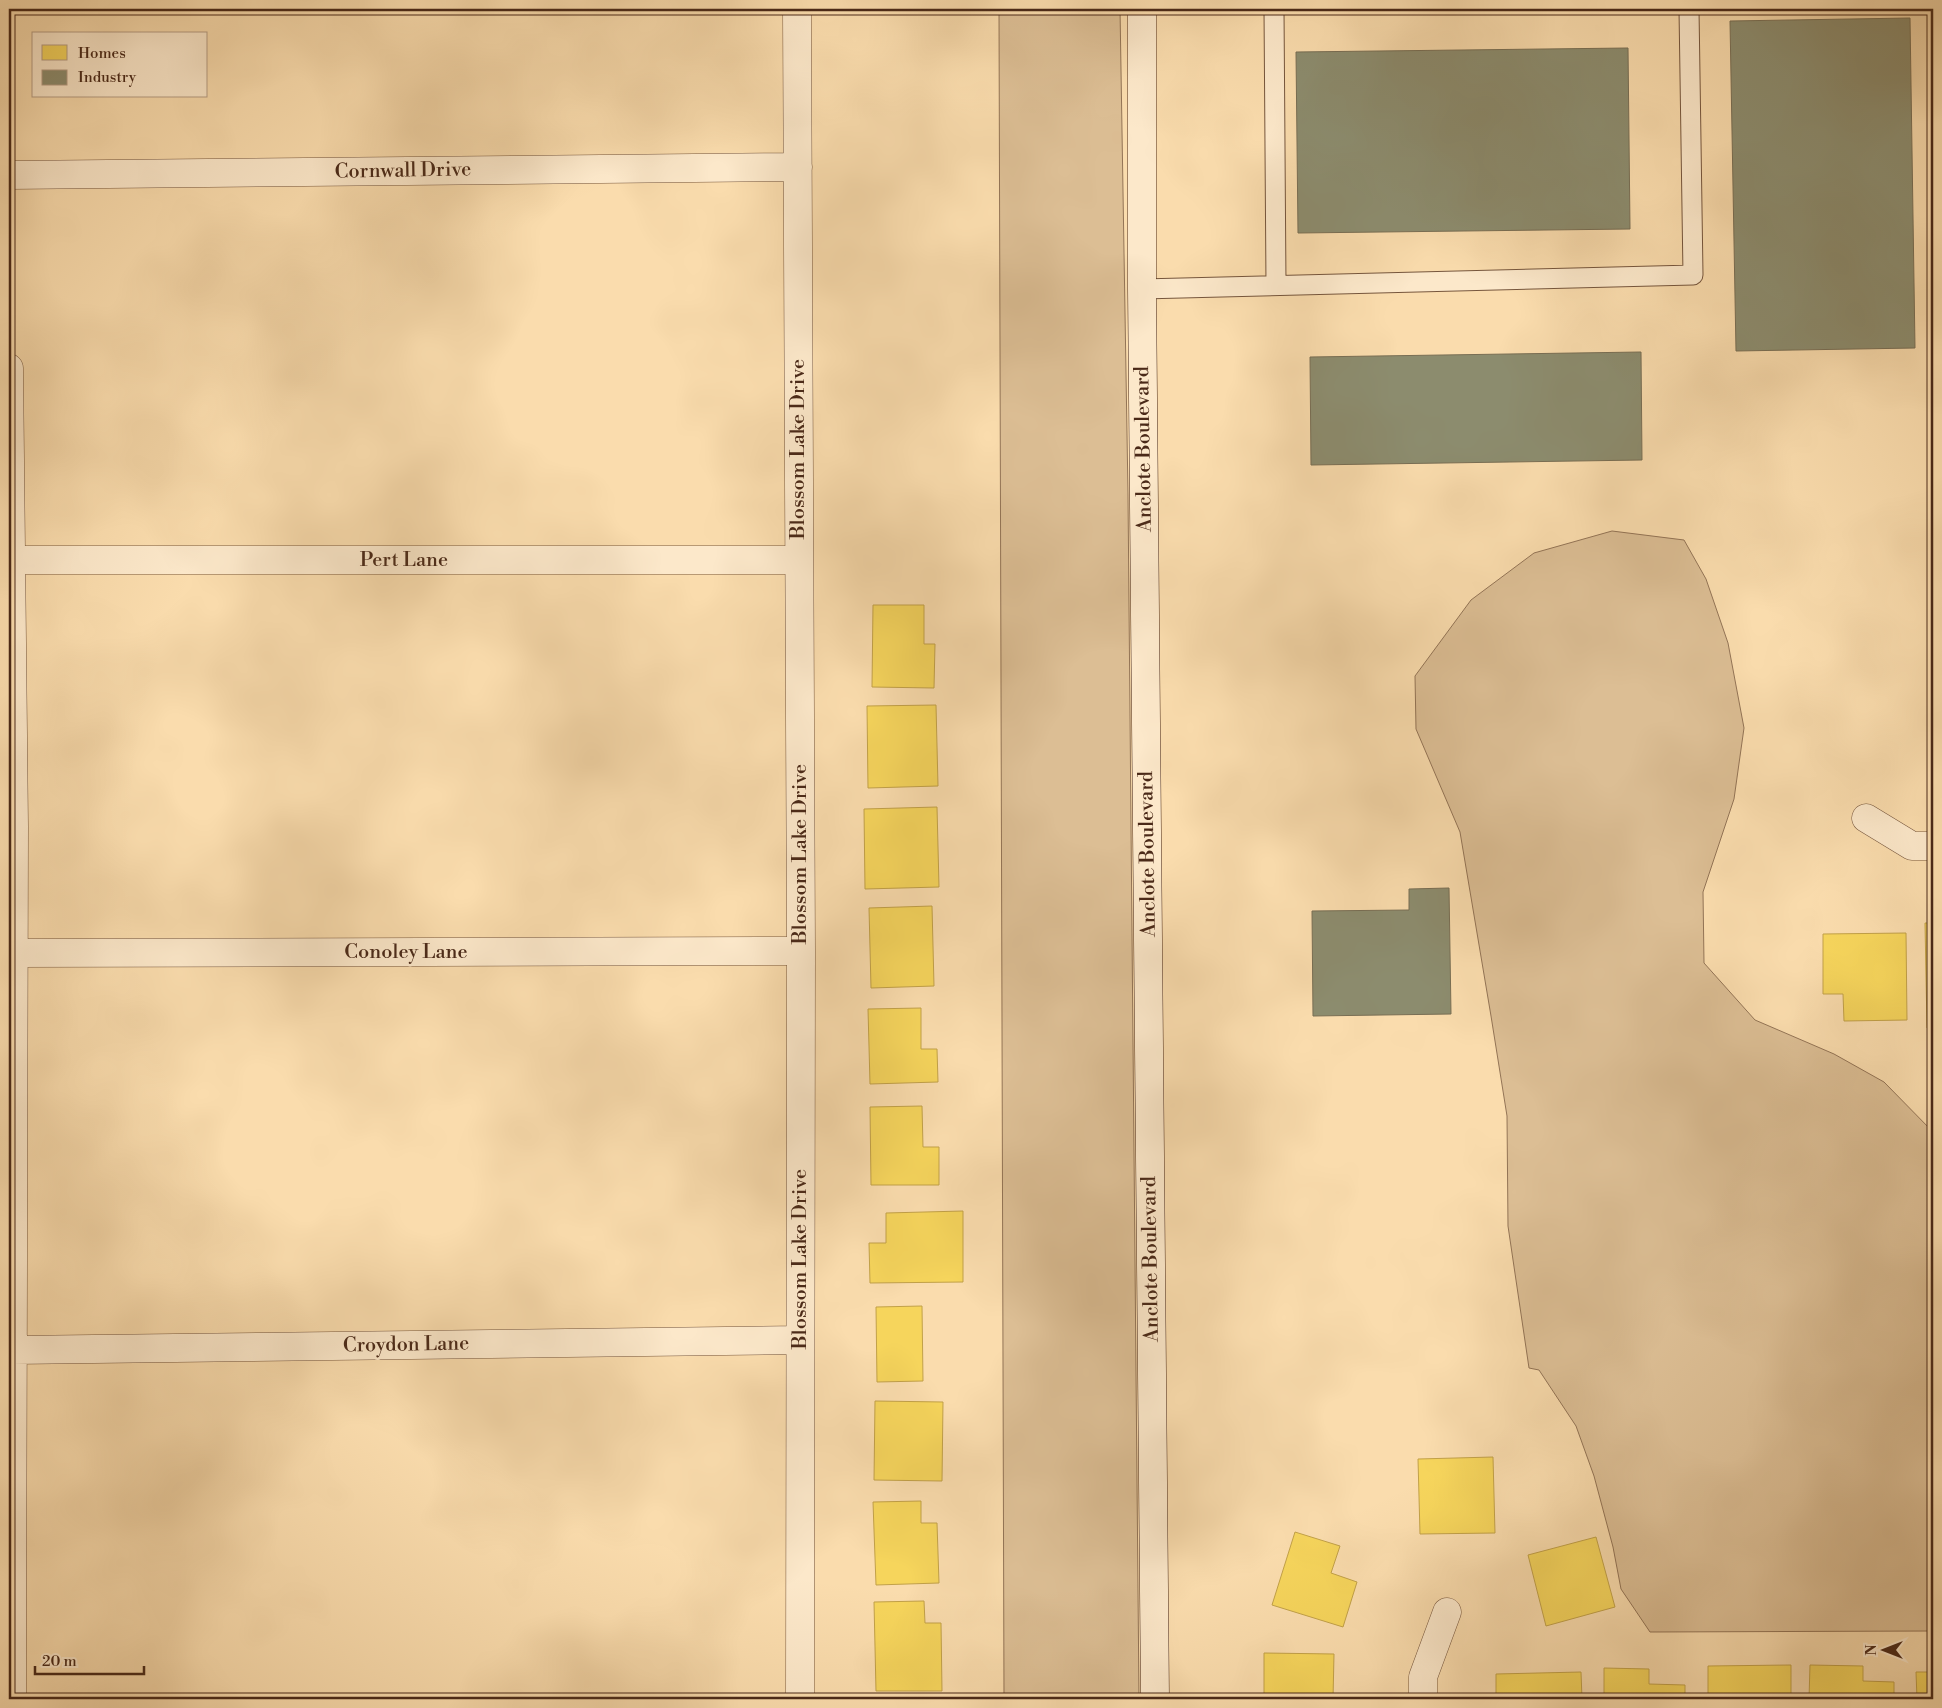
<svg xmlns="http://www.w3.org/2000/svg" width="1942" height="1708" font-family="'Libre Bodoni',serif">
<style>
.green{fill:#dcbe94;stroke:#937456}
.homes{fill:#f6d55c;stroke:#c2a148}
.industry{fill:#8c8c6e;stroke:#786e54}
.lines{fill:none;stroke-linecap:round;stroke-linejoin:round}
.lane-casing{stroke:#76563d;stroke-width:21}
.street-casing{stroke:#76563d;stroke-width:29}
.secondary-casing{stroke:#4a2918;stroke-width:29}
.lane{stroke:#fce8ca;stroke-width:19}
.street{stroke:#fce8ca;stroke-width:28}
.secondary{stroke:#fce8ca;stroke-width:28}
.labels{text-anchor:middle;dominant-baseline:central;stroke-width:5;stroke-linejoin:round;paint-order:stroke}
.street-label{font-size:20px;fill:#4a2918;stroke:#fce8ca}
</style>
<rect width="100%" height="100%" fill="#fadcad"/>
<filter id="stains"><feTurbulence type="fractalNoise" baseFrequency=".004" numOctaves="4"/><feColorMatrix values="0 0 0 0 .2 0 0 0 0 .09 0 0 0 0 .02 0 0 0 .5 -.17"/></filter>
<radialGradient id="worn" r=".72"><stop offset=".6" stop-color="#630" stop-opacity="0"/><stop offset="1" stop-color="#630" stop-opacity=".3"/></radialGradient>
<path class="green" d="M999 9H1120L1128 494 1139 1699H1004Z
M1612 531 1684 540 1706 579 1728 643 1744 728 1734 799 1703 892 1704 963 1755 1020 1834 1054 1884 1082 1933 1132V1630L1930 1631 1650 1632 1621 1589 1613 1547 1594 1476 1576 1426 1539 1370 1529 1368 1508 1226 1507 1116 1491 1016 1460 832 1416 729 1415 676 1471 600 1534 553Z"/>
<path class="homes" d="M873 605H924V644H935L934 688 872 687Z
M936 705 938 786 868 788 867 706Z
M937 807 939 887 865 889 864 809Z
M932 906 934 986 871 988 869 908Z
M1925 923H1933V1027L1927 1028Z
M1906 933 1907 1020 1844 1021 1843 994H1823V934Z
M921 1008V1049H937L938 1082 870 1084 868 1009Z
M922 1106 923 1147H939V1185H871L870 1107Z
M963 1211V1282L870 1283 869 1243H886V1213Z
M922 1306 923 1381 877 1382 876 1307Z
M875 1401 943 1402 942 1481 874 1480Z
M1493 1457 1495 1533 1420 1534 1418 1459Z
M921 1501V1523H937L939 1583 876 1585 873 1502Z
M1295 1532 1340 1546 1331 1573 1357 1582 1343 1627 1272 1605Z
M1596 1537 1615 1607 1546 1626 1528 1555Z
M924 1601 925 1623H941L942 1691H876L874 1602Z
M1264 1653 1334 1654 1333 1699H1264Z
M1791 1665V1699H1708V1666Z
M1810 1665 1863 1666V1681L1894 1682V1699H1809Z
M1604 1668 1649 1669V1684L1685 1685V1699H1604Z
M1581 1672 1582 1699H1496V1674Z
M1916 1672H1933V1699H1917Z"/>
<path class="industry" d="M1910 18 1915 348 1736 351 1730 21Z
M1628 48 1630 229 1298 233 1296 52Z
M1641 352 1642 460 1311 465 1310 357Z
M1449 888 1451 1014 1313 1016 1312 911 1409 910V889Z"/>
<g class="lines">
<g class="lane-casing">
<path id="lane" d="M1274 9 1276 285
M1142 289 1693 275 1689 9"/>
</g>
<g class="street-casing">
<path id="street" d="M797 9 801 951 800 1699
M9 175 798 167
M9 368 14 827 12 1699
M10 560H798
M1866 818 1912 846H1933
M12 953 801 951
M13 1350 800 1340
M1423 1699V1677L1447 1612"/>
</g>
<g class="secondary-casing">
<path id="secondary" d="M1142 9V289L1155 1699"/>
</g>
<use href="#lane" class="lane"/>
<use href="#street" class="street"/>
<use href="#secondary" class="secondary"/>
</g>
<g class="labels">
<g class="street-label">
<text transform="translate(403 171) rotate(-1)">Cornwall Drive</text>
<text transform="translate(798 449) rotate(-90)">Blossom Lake Drive</text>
<text transform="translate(1144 449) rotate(-91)">Anclote Boulevard</text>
<text x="404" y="560">Pert Lane</text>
<text transform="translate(800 854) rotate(-90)">Blossom Lake Drive</text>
<text transform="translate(1148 854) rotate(-91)">Anclote Boulevard</text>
<text x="406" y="952">Conoley Lane</text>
<text transform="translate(800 1259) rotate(-90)">Blossom Lake Drive</text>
<text transform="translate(1151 1259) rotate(-91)">Anclote Boulevard</text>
<text transform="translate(406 1345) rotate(-1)">Croydon Lane</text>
</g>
</g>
<rect width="1942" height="1708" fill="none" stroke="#fadcad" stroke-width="30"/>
<rect x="10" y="10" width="1922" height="1688" fill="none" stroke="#4a2918" stroke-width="2.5"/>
<rect x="15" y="15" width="1912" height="1678" fill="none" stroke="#4a2918"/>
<rect x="32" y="32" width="175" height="65" fill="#fce8ca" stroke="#b59c83"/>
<rect x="42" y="45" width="25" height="15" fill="#f6d55c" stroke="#b59c83"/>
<text x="78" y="58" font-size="15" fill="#4a2918">Homes</text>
<rect x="42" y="70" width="25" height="15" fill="#8c8c6e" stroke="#b59c83"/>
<text x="78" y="82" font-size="15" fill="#4a2918">Industry</text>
<g transform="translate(1884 1650) rotate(270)" stroke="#fce8ca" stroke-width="4" paint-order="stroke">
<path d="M0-4L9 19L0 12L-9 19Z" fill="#4a2918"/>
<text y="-8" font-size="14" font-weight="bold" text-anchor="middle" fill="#4a2918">N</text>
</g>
<path d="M35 1666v8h109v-8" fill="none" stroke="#4a2918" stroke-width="2.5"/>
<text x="42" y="1666" font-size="15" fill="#4a2918" stroke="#fce8ca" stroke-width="4" paint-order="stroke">20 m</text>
<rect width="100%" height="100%" filter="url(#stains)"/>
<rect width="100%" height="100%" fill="url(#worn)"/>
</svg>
